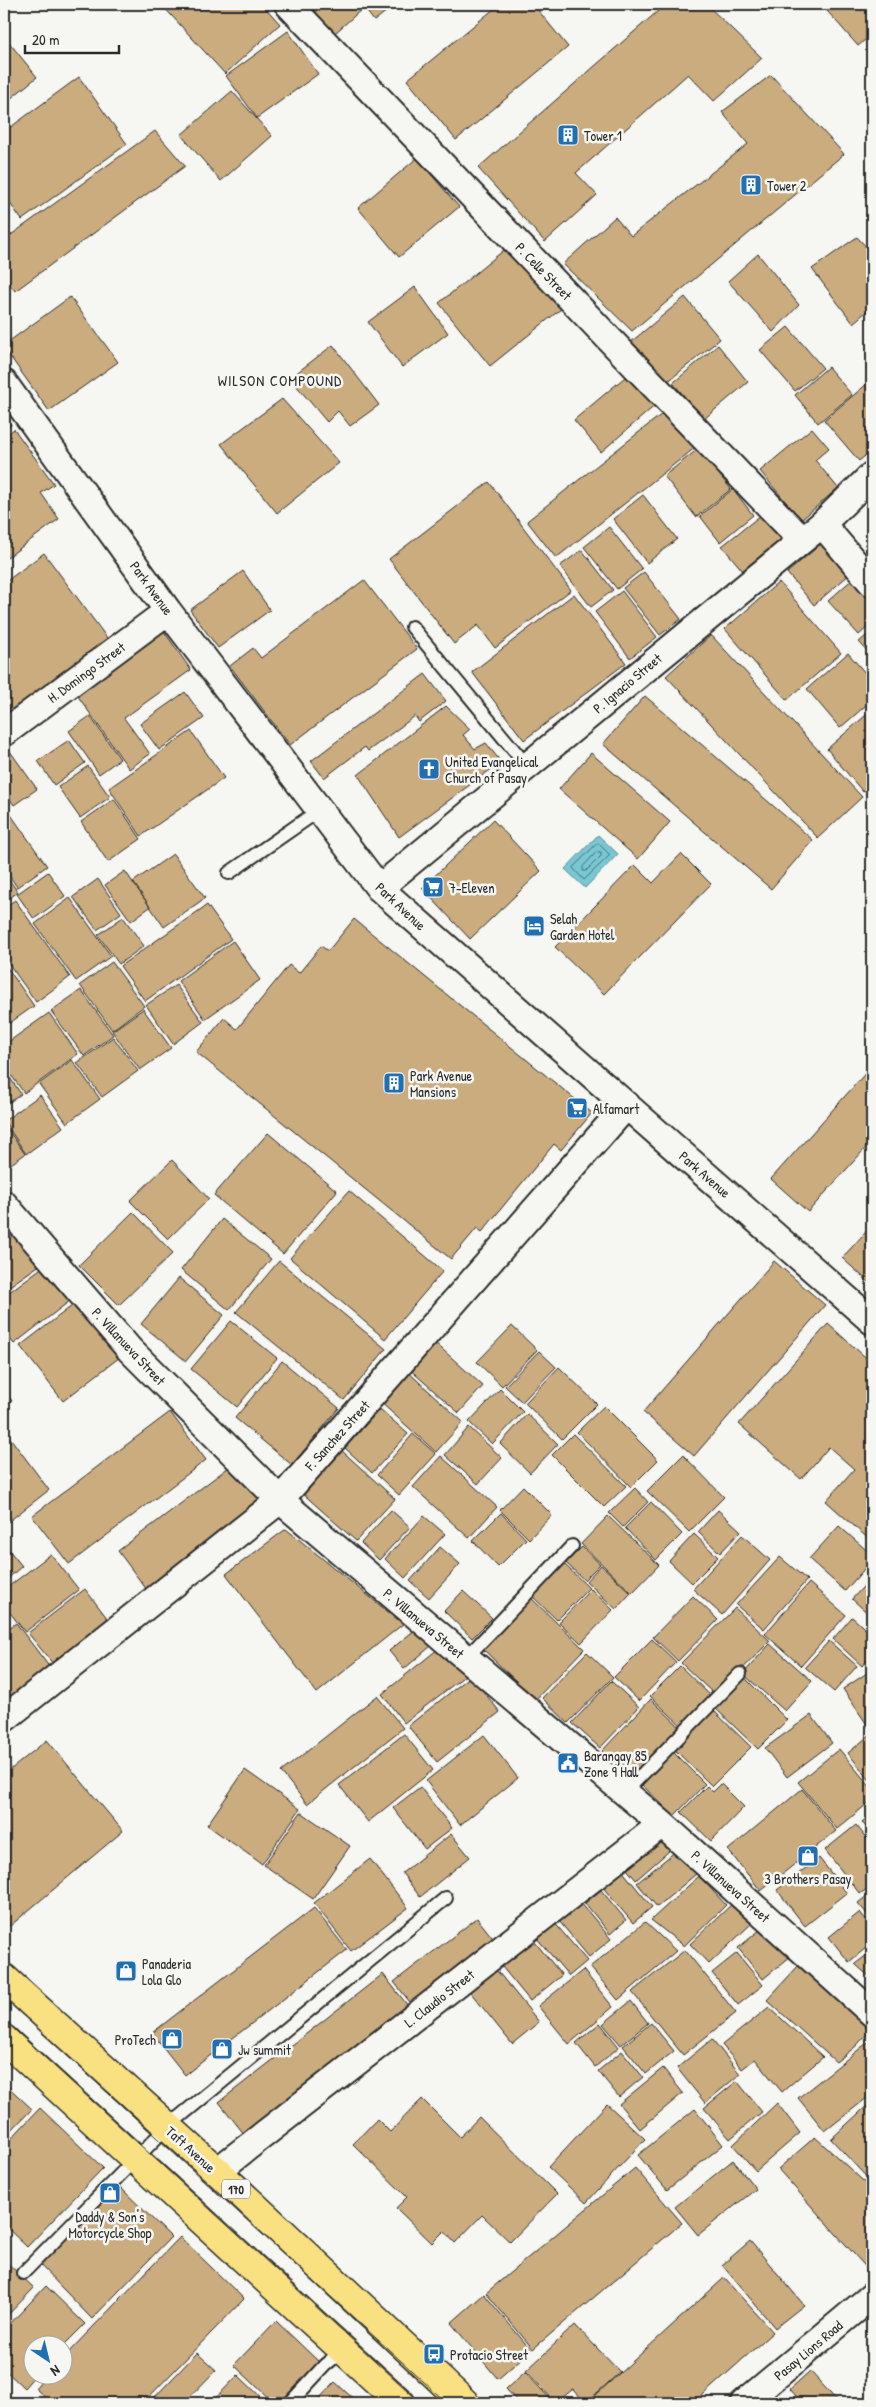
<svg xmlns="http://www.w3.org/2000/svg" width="876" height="2407" font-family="'Patrick Hand',sans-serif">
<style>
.water{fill:#78c8d3;stroke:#598990}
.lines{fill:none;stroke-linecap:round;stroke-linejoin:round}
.shore{stroke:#4a6a6e;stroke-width:1}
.building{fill:#cbac7f;stroke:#2b2b2b}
.lane-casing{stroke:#2b2b2b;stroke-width:16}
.street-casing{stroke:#2b2b2b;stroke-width:30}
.primary-casing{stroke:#2b2b2b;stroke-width:31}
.lane{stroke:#f6f6f2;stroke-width:12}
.street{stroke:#f6f6f2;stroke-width:26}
.primary{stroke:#f9e181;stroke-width:28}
.tram{stroke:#2b2b2b;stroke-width:1}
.labels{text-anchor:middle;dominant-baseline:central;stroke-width:5;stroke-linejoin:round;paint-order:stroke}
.shield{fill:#f6f6f2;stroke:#686867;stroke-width:1}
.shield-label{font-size:12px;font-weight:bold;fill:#2b2b2b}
.poi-label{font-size:14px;fill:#2b2b2b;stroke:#f6f6f2;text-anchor:start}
.street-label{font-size:14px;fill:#2b2b2b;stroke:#f6f6f2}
.neighbourhood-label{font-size:15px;letter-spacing:1px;fill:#2b2b2b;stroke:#f6f6f2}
</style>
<rect width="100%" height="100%" fill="#f6f6f2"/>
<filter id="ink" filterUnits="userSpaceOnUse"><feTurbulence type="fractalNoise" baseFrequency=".02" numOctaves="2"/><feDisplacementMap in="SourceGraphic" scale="10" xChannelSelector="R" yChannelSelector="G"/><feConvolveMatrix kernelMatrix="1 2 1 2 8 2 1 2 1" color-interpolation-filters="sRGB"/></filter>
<g filter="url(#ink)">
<path class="water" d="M598 835 618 854 585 888 565 869Z"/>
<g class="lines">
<path class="shore" d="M598 843 610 855 584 880 573 868Z
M597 852H601V856L586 871H583V867Z"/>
</g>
<path class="building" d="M161 4H262L280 24 225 74Z
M293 4H358L362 9 326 41Z
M361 4H396L374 21Z
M500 4H533L568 47 456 140 407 80Z
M666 4H706L762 58 714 101 688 74 576 173 597 195 545 242 478 168Z
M821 4H872V34L858 46Z
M288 31 318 74 257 118 226 76Z
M4 36 37 77 4 104Z
M771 75 844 154 632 331 563 264 615 217 631 236 748 144 722 112Z
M79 77 127 144 22 220 4 195V132Z
M232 91 272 136 221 181 181 135Z
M155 131 185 166 15 291 4 277V240Z
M417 158 459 207 399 257 358 208Z
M857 237 872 253V307L853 323 812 269Z
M509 246 561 309 490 366 439 303Z
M758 254 799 305 773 332 728 281Z
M415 287 448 333 402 367 368 322Z
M70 297 118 362 49 411 4 348V345Z
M685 297 720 339 666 383 631 342Z
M788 327 823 368 795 391 760 350Z
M333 345 379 405 350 426 338 411 327 422 290 378Z
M718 345 748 382 704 419 673 383Z
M828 367 852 395 818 423 795 395Z
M631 372 658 403 601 452 574 420Z
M868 383 872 387V450L859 461 824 420Z
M282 399 339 463 277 513 221 444Z
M667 410 696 447 556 558 527 521Z
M4 414 11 425 4 431Z
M812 428 829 448 815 460 838 488 801 520 760 471Z
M14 429 54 484 41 493 59 519 4 560V437Z
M698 449 731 489 696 517 664 476Z
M489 482 571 590 495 648 478 625 454 644 389 559Z
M733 489 753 515 720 542 700 516Z
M643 495 677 539 647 563 613 519Z
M761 515 782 540 743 571 722 546Z
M609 527 642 569 617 589 584 547Z
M823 542 851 573 814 605 787 573Z
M582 550 613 590 591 607 560 566Z
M44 553 110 642 4 721V583Z
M243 571 270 610 218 648 190 610Z
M644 572 681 619 660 635 623 588Z
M857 575 872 593V623L859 635 828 601Z
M364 580 417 649 290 745 230 666 253 648 261 658Z
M779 582 841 653 787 700 725 629Z
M622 591 657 637 630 658 595 612Z
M574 594 626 663 524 740 472 672Z
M163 630 191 670 124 718 150 754 129 769 75 692Z
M872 631V656L859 642Z
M711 635 862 797 818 838 666 676Z
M848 653 872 681V700L840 728 807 689Z
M425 674 446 701 419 722 415 716 368 751 365 747 324 778 311 761Z
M185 692 204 718 159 750 140 724Z
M645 696 813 840 771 889 603 744Z
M446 706 470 729 463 735 475 749 486 743 501 762 399 837 358 775Z
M872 710V784L863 792 827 749Z
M90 716 120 759 99 774 69 731Z
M191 731 224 778 141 836 109 788Z
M69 740 85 763 54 785 38 761Z
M7 747 37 789 14 805 4 791V750Z
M591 753 670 822 638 859 559 789Z
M88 766 110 797 80 818 58 787Z
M114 799 141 839 108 862 81 822Z
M4 805 47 866 17 887 4 868Z
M493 820 541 871 470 939 422 888Z
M173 854 205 898 164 927 133 882Z
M681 854 711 884 604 994 555 947 635 865 653 883Z
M125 871 150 907 131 921 105 885Z
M48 872 65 896 34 919 17 894Z
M4 873 18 892 4 902Z
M98 879 121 913 97 930 73 897Z
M70 898 111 956 76 981 35 924Z
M15 900 70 977 36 1002 4 957V908Z
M207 905 231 939 145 1001 120 966Z
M123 917 144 946 119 964 98 935Z
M354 919 592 1113 561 1150 554 1144 482 1232 477 1228 451 1259 196 1052 224 1018 237 1029 289 965 299 973 321 946 328 951Z
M233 941 260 980 205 1019 178 981Z
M112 962 144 1006 112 1030 80 985Z
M4 963 34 1006 4 1027Z
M176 985 203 1022 173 1044 146 1005Z
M81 990 113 1035 84 1056 51 1011Z
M143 1009 171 1048 140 1070 112 1031Z
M49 1013 78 1054 24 1093 4 1065V1045Z
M113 1037 138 1071 102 1097 77 1063Z
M72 1060 100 1099 67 1123 39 1084Z
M870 1068 872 1071V1141L808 1212 771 1179Z
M4 1069 21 1094 4 1106Z
M40 1095 63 1127 26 1154 4 1121Z
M4 1124 25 1154 4 1169Z
M268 1133 337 1191 283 1254 214 1195Z
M172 1160 209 1199 168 1239 130 1201Z
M349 1191 443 1271 385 1339 290 1258Z
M133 1212 173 1253 119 1305 79 1265Z
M222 1219 271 1259 229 1310 181 1270Z
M11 1222 41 1264 4 1290V1227Z
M872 1225V1285L842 1258Z
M279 1261 386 1349 344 1400 236 1312Z
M774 1261 825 1305 694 1456 643 1412Z
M44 1266 71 1300 14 1344 4 1331V1296Z
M179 1278 224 1315 186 1361 141 1324Z
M77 1302 120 1357 63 1401 20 1346Z
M231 1321 277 1358 237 1407 191 1369Z
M828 1324 872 1363V1542L826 1501 854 1469 829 1447 801 1479 739 1424Z
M512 1326 537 1350 502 1386 477 1362Z
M432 1340 483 1386 459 1413 407 1367Z
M539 1351 556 1367 522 1402 505 1386Z
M282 1361 339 1408 292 1465 235 1418Z
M559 1367 597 1404 562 1439 525 1403Z
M407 1371 463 1422 436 1452 379 1401Z
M500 1389 523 1412 492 1444 469 1422Z
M4 1390 12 1401 4 1407Z
M604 1406 658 1460 631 1487 577 1432Z
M380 1409 408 1434 372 1473 345 1448Z
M170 1412 206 1460 69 1564 32 1516Z
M527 1414 558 1444 530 1473 500 1444Z
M469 1427 502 1458 478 1484 445 1455Z
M413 1434 436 1454 399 1495 377 1475Z
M573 1434 626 1486 604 1507 552 1455Z
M8 1435 49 1490 4 1525V1438Z
M340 1449 395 1499 356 1541 301 1492Z
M683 1455 724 1497 689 1532 647 1491Z
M441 1456 497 1507 469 1538 413 1487Z
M233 1464 266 1506 150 1594 118 1551Z
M523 1486 552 1515 529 1539 500 1510Z
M635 1488 648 1502 623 1527 609 1513Z
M651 1502 682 1534 656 1560 625 1528Z
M391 1510 410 1527 379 1560 361 1543Z
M718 1510 741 1531 720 1553 698 1532Z
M501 1513 526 1539 498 1567 473 1541Z
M424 1516 445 1534 405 1578 385 1559Z
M608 1516 659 1565 632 1593 581 1544Z
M839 1526 872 1555V1560L845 1591 809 1559Z
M286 1529 403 1624 317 1693 226 1574Z
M694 1534 718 1557 692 1583 669 1561Z
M742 1535 770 1560 722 1615 693 1589Z
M4 1544 22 1566 4 1582Z
M440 1547 460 1564 429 1598 410 1581Z
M582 1547 600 1564 584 1580 566 1563Z
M51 1554 79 1590 25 1632 4 1605V1590Z
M780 1557 807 1580 764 1629 736 1605Z
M563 1563 589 1588 557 1620 531 1595Z
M601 1565 631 1593 616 1609 586 1581Z
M872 1577V1617L852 1599Z
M809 1583 846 1615 801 1666 765 1634Z
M85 1589 114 1627 58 1670 28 1633Z
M591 1589 613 1610 581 1643 559 1622Z
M463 1591 492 1618 472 1638 444 1611Z
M693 1596 718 1620 678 1661 653 1637Z
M530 1597 584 1649 535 1700 481 1647Z
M735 1608 770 1641 716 1696 681 1663Z
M852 1617 872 1635V1655L862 1666 833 1639Z
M16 1623 51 1669 4 1706V1632Z
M416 1629 431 1646 404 1669 389 1651Z
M652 1639 676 1662 639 1701 614 1677Z
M829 1641 857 1666 834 1692 805 1667Z
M770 1644 812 1681 785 1711 743 1674Z
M443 1645 467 1674 404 1723 382 1694Z
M587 1652 613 1677 568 1723 542 1698Z
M680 1666 714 1699 685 1729 650 1696Z
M867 1673 872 1681V1728L870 1729 843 1689Z
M471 1676 500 1712 437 1762 408 1726Z
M743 1676 787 1720 758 1749 713 1706Z
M611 1681 639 1707 600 1748 572 1723Z
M377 1696 403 1728 307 1804 281 1772Z
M651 1699 682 1729 632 1780 602 1751Z
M712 1709 751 1747 712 1786 673 1748Z
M811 1715 832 1743 787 1777 765 1748Z
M872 1733V1783L848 1753Z
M404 1734 433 1770 368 1822 339 1785Z
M484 1735 518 1778 460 1825 426 1781Z
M47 1740 123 1831 10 1926 4 1919V1775Z
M839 1749 872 1789V1800L837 1829 798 1782Z
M672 1751 705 1784 674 1816 640 1783Z
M245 1770 300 1809 262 1864 207 1825Z
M721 1784 744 1807 711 1841 681 1812 707 1786 713 1792Z
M420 1787 452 1828 425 1849 393 1808Z
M802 1789 836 1831 761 1891 728 1850Z
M301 1812 350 1846 313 1899 264 1865Z
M872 1813V1835L862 1822Z
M856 1825 872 1845V1885L860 1894 825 1850Z
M451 1834 470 1857 420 1897 402 1873Z
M656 1835 669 1851 636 1880 622 1863Z
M677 1850 696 1874 657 1907 637 1883Z
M819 1858 847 1893 805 1926 777 1890Z
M370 1859 408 1908 351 1951 314 1903Z
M620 1868 652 1907 633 1923 600 1884Z
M699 1876 726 1905 684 1946 651 1920Z
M601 1890 626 1920 610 1934 585 1903Z
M872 1892V1920L858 1903Z
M576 1897 611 1939 589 1957 554 1915Z
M734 1902 753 1922 709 1964 690 1944Z
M314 1908 347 1950 185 2075 152 2033Z
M860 1912 872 1928V1943L849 1962 829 1937Z
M477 1918 499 1946 417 2011 394 1982Z
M553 1921 587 1961 569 1976 535 1936Z
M645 1922 676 1951 618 2000 590 1967Z
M766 1925 791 1956 763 1979 738 1948Z
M530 1936 562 1975 530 2001 498 1962Z
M685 1950 736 2013 683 2055 632 1992Z
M872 1951V1979L855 1964Z
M737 1953 763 1985 738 2005 712 1973Z
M799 1965 871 2030 855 2047 836 2062 767 2000Z
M494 1967 539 2022 512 2044 467 1988Z
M583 1970 613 2007 569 2044 538 2006Z
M383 1974 412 2011 248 2139 219 2102Z
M631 2001 648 2023 621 2045 603 2024Z
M769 2007 823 2057 782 2092 755 2059 742 2069 722 2045Z
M600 2023 619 2047 595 2067 576 2043Z
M651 2023 674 2051 646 2074 623 2046Z
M712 2039 740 2074 705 2103 677 2068Z
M872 2039V2094L825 2131 798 2098Z
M622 2051 643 2077 619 2097 598 2071Z
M663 2068 683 2093 640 2129 619 2104Z
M737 2081 762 2112 730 2139 704 2108Z
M4 2083 32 2109 4 2138Z
M422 2099 460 2137 479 2117 557 2194 510 2242 482 2215 455 2243 444 2231 432 2243 396 2208 407 2197 353 2144 377 2119 390 2132Z
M872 2101V2181L871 2182 831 2139Z
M777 2103 800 2133 756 2171 733 2145Z
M607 2104 645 2139 586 2203 548 2167Z
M40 2108 103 2168 27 2247 4 2225V2146Z
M695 2109 723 2145 667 2190 638 2155Z
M815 2137 872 2189 871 2273 778 2169Z
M733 2160 756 2189 698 2235 675 2207Z
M635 2168 682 2223 533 2349 486 2293Z
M118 2185 171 2237 92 2319 40 2265Z
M180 2237 244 2299 143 2403H51L35 2388 47 2374H62V2359Z
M750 2241 804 2305 775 2328 722 2265Z
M4 2260 34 2288 4 2319Z
M724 2278 773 2332 694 2403H587Z
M46 2286 85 2324 62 2347V2344H32V2374H36L24 2388 4 2369V2330Z
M484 2294 531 2350 498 2379 451 2323Z
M276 2321 319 2362 279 2403H274L234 2365Z
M575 2325 620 2372 586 2403 573 2389 556 2403 526 2371Z
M197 2353 216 2370 184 2403H149Z
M810 2371 839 2403H802L790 2389Z
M525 2372 554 2403H519L506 2389Z
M238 2375 267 2403H211Z
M335 2382 358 2403H315Z"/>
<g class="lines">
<g class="lane-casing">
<path id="lane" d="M412 627 527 766
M229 873 321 809
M466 1658 572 1546
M624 1793 740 1674
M23 2273 167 2127 446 1898
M290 2403 325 2365 343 2350"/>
</g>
<g class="street-casing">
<path id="street" d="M288 4 801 539
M4 383 168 611 379 888 872 1321
M822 524 872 583
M4 733 168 611
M379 888 822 524 872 475
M4 1204 130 1350 280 1500 662 1824 872 2013
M4 1719 280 1500 627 1105
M217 2171 662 1824
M744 2403 872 2296"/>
</g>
<g class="primary-casing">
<path id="primary" d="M4 1978 217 2171 465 2403
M4 2039 401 2403"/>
</g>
<use href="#lane" class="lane"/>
<use href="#street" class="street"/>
<use href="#primary" class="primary"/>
<path class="tram" d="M4 1998 447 2403
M4 2020 421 2403"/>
</g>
</g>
<defs>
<g id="building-square" transform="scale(1.125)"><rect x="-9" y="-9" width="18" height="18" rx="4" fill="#1f6fb2" stroke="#f6f6f2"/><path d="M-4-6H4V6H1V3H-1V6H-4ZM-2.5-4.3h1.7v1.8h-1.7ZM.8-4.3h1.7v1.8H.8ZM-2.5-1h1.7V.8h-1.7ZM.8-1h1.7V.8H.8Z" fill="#fff"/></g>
<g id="church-square" transform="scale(1.125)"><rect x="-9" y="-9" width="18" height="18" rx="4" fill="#1f6fb2" stroke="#f6f6f2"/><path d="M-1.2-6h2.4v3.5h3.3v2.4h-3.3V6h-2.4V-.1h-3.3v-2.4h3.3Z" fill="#fff"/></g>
<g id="supermarket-square" transform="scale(1.125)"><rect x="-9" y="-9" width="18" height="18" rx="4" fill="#1f6fb2" stroke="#f6f6f2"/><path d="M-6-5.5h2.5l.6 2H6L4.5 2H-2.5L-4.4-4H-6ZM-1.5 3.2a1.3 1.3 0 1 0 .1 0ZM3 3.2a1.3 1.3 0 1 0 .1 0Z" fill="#fff"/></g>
<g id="hotel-square" transform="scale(1.125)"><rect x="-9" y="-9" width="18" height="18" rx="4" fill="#1f6fb2" stroke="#f6f6f2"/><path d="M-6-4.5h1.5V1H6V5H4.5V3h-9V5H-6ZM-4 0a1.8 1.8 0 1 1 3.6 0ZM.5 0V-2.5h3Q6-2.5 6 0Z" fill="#fff"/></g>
<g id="civic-square" transform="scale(1.125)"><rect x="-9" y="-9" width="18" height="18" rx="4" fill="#1f6fb2" stroke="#f6f6f2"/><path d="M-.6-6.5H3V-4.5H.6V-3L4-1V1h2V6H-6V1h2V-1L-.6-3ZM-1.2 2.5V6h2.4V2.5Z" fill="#fff"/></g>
<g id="shop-square" transform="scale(1.125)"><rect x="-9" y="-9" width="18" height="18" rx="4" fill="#1f6fb2" stroke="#f6f6f2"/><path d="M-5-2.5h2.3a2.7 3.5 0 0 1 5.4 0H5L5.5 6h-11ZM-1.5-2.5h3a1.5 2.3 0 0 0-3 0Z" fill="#fff"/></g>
<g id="bus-square" transform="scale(1.125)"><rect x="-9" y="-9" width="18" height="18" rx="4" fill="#1f6fb2" stroke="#f6f6f2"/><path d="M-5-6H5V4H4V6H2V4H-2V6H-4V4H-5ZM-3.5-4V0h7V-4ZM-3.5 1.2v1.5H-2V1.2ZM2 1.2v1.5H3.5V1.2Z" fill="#fff"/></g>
</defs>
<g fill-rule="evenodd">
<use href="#building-square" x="568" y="135"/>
<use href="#building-square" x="751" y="185"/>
<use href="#church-square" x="429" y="769"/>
<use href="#supermarket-square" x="433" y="887"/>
<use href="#hotel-square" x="534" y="926"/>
<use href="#building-square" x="394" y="1083"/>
<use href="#supermarket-square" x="577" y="1108"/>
<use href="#civic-square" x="568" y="1763"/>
<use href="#shop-square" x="808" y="1856"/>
<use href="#shop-square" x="126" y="1971"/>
<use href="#shop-square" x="172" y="2039"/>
<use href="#shop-square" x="222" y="2049"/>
<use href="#shop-square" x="110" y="2193"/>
<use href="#bus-square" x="434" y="2354"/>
</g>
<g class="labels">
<rect class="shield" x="222" y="2179.5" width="28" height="19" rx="4"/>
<g class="shield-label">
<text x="236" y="2189">170</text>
</g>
<g class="poi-label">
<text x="584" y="135">Tower 1</text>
<text x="767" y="185">Tower 2</text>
<text x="445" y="761">United Evangelical<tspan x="445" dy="16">Church of Pasay</tspan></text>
<text x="449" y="887">7-Eleven</text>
<text x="550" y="918">Selah<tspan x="550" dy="16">Garden Hotel</tspan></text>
<text x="410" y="1075">Park Avenue<tspan x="410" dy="16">Mansions</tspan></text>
<text x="593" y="1108">Alfamart</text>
<text x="584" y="1755">Barangay 85<tspan x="584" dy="16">Zone 9 Hall</tspan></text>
<text x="808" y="1878" text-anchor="middle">3 Brothers Pasay</text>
<text x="142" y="1963">Panaderia<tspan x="142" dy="16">Lola Glo</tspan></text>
<text x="156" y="2039" text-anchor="end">ProTech</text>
<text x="238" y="2049">Jw summit</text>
<text x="110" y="2216" text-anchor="middle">Daddy &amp; Son's<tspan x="110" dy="16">Motorcycle Shop</tspan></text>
<text x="450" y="2354">Protacio Street</text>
</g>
<g class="street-label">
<text transform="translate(544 271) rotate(46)">P. Celle Street</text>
<text transform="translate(152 588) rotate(54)">Park Avenue</text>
<text transform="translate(86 672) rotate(-36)">H. Domingo Street</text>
<text transform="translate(627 683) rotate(-40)">P. Ignacio Street</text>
<text transform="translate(401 906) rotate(43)">Park Avenue</text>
<text transform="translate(705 1174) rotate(41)">Park Avenue</text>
<text transform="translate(129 1346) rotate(47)">P. Villanueva Street</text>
<text transform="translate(337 1435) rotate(-48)">F. Sanchez Street</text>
<text transform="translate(424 1623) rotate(40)">P. Villanueva Street</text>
<text transform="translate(731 1886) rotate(42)">P. Villanueva Street</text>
<text transform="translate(439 1998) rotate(-38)">L. Claudio Street</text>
<text transform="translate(191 2149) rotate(42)">Taft Avenue</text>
<text transform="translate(808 2350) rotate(-40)">Pasay Lions Road</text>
</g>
<g class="neighbourhood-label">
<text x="280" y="380">WILSON COMPOUND</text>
</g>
</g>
<rect width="876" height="2407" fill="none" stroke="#f6f6f2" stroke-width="20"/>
<rect x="10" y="10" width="856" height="2387" fill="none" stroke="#2b2b2b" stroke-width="2" filter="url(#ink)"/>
<g transform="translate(48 2360) rotate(145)"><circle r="24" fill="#f6f6f2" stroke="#a5a5a2"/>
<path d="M0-4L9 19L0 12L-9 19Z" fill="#1f6fb2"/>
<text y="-8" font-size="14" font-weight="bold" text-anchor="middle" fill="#2b2b2b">N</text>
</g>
<path d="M25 45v8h94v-8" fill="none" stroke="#2b2b2b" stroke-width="2.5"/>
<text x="32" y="45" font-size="15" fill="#2b2b2b" stroke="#f6f6f2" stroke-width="4" paint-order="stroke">20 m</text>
</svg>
